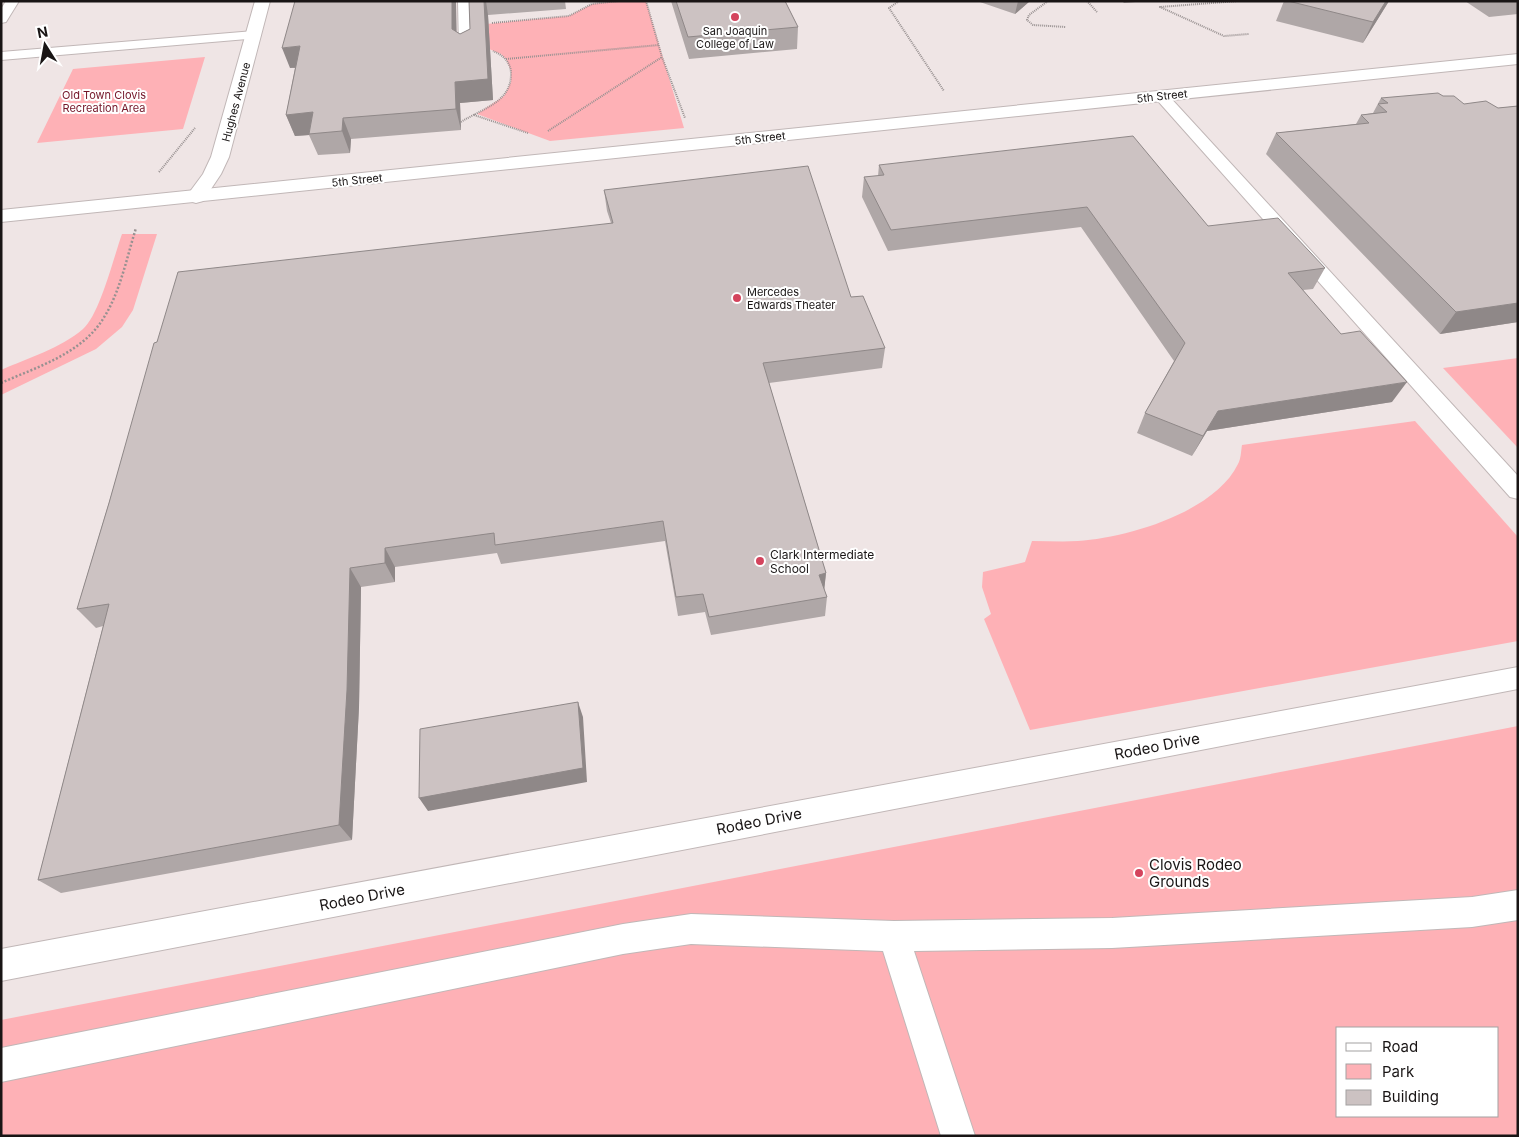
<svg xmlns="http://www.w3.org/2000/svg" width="1519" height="1137" font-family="Inter,sans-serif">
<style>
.green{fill:#feb1b6;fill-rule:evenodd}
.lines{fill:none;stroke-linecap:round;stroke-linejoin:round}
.service-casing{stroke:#c1b7b7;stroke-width:2}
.minor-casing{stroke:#c1b7b7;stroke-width:2}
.secondary-casing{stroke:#c1b7b7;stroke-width:2}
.path-far1{stroke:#989191;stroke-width:2;stroke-dasharray:1 1;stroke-linecap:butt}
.path{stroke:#989191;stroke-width:2.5;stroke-dasharray:2 2;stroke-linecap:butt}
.service{fill:#fff;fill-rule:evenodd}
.minor{fill:#fff;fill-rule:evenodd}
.secondary{fill:#fff;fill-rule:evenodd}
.wall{fill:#afa7a7}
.shaded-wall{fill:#8f8888}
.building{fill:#ccc2c2;stroke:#8f8888}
.poi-dot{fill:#d4445d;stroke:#fff;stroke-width:2}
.labels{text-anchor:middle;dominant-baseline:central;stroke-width:4;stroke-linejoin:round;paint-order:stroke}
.far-poi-label{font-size:11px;fill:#191515;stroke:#fff}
.far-park-label{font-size:11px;fill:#741629;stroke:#fff}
.far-street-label{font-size:11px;fill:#191515;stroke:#fff}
.poi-label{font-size:12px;fill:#191515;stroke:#fff;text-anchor:start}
.near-street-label{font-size:15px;fill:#191515;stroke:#fff}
.near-poi-label{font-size:15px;fill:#191515;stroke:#fff;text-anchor:start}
</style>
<rect width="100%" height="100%" fill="#efe5e5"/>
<path class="green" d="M618 1H646L684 128 550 141 477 114 504 96 511 82V71L506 59 501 54 489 49 465 26 569 16 592 4Z
M205 57 183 129 37 143 73 69Z
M122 234H157L133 310 122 327 96 349 1 395V370C28 358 61 348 83 329 100 314 114 256 122 234Z
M1518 358V448L1443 368Z
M1415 421 1518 537V641L1030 730 984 619 991 614 982 587 983 572 1025 562 1032 541C1047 541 1063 542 1078 541 1127 538 1215 512 1238 464 1241 459 1241 451 1242 445Z
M1518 726V1136H1V1020ZM1338 1028H1498V1116H1338Z"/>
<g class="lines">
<g class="service-casing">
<path id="service" d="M6 1H19L6 22 1 23V9Z
M458 1H472L473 49 466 53 459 49Z
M254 31 261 35 259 38 1 60V52Z
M1162 93 1167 94 1518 476V499L1510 497 1157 100 1155 97 1157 94Z
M1518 667V689L1 981V949Z
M1518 890V920L1472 927 1112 948 914 951 975 1136H941L883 951 691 944 623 954 1 1082V1048L623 924 691 914 894 921 1112 918 1472 897Z"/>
</g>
<g class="minor-casing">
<path id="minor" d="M255 1H270L229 157 221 174 203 201 196 203 189 201 186 197 203 174 211 157Z"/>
</g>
<g class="secondary-casing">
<path id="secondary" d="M1518 54V64L1 222V210Z"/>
</g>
<path class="path-far1" d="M646 1 662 57 685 118
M899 1 889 8 944 91
M1048 1 1029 15 1027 20 1033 25 1066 27
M1087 1 1097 12
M1238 1 1160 7 1224 36 1249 34
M492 23 569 16 592 4 618 1
M506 59 659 45
M474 115 528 133
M461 122C481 109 511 103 511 74 511 62 503 55 493 51
M548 131 662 57
M159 172 195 128"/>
<path class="path" d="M1 383C30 370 65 359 89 336 117 310 125 263 136 228"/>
<use href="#service" class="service"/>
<use href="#minor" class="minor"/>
<use href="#secondary" class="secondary"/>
</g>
<path class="wall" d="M469 1H565L566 9 488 15 493 100 460 103 461 130 351 139 350 153 318 155 309 135 295 136 286 115 295 68H290L457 32 460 34 470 29Z
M671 1H785L798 27 797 49 689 59Z
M977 1H1030L1015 14Z
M1122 1H1147L1124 3Z
M1284 1H1389L1363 43 1276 21Z
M1465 1H1518V14L1489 17Z
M1443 96 1464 104 1498 108 1518 106V322L1440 334 1266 154 1276 133 1356 124 1361 115 1373 113 1381 98Z
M879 165 1208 226 1325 268 1313 289 1303 290 1392 402 1207 431 1192 456 1137 433 1145 413 1174 361 1081 227 888 251 862 197 864 177 878 176Z
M604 190 851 297 885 348 882 368 769 383 826 573 824 589 827 597 825 616 711 635 705 612 678 616 665 541 501 564 497 553 395 567V582L361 587 359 707 352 840 61 893 38 880 103 626 96 628 77 609 157 342 611 223 607 211Z"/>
<path class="shaded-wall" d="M452 1H456L457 49 452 29Z
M484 1H486L488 15 493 100 460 103 461 130 456 109 455 82Z
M1018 1H1030L1015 14Z
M1386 1H1389L1363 43 1373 22Z
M300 46 307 67 290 68 282 48Z
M313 112 309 135 295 136 286 115Z
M343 118 351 139 350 153 342 131Z
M1518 303V322L1440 334 1456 312Z
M1407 382 1392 402 1207 431 1192 456 1203 436 1218 411Z
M385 548 395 567V582L385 563Z
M350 568 361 587 359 707 352 840 339 825Z
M826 573 824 592 819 575Z
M578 702 583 717 587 782 428 811 419 798Z"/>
<path class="building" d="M295 1H452V29L460 34 470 29 469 1H484L488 79 455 82 456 109 343 118 342 131 309 134 313 112 286 115 300 46 282 48Z
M676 1H785L798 27 688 37Z
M1288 1H1386L1373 22Z
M1438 93 1443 96H1454L1464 104 1486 101 1498 108 1518 106V303L1456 312 1276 133 1369 123 1361 115 1387 112 1378 104 1388 103 1381 98Z
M1133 136 1208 226 1278 218 1325 268 1288 273 1341 334 1360 331 1407 382 1218 411 1203 436 1145 413 1185 343 1087 207 891 230 864 177 884 175 879 165Z
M808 166 851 297 863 296 885 348 763 363 826 573 819 575 827 597 709 617 703 594 676 597 663 521 495 545 494 533 385 548V563L350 568 347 690 339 825 38 880 109 604 77 609 109 503 154 343 157 342 178 272 613 223 604 190Z
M578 702 583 768 419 798 420 729Z"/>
<g class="poi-dot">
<circle cx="735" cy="17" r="5"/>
<circle cx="737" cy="298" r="5"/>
<circle cx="760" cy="561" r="5"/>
<circle cx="1139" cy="873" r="5"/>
</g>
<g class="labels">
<g class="far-poi-label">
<text x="735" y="31">San Joaquin<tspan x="735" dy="13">College of Law</tspan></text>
<text x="747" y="292" text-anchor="start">Mercedes<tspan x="747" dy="13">Edwards Theater</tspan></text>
</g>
<g class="far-park-label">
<text x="104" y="95">Old Town Clovis<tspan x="104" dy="13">Recreation Area</tspan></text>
</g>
<g class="far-street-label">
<text transform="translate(1162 96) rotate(-6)">5th Street</text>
<text transform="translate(236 102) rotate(-75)">Hughes Avenue</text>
<text transform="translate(760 138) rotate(-6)">5th Street</text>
<text transform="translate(357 180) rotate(-6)">5th Street</text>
</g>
<g class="poi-label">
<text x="770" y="554">Clark Intermediate<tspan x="770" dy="14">School</tspan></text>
</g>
<g class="near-street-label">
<text transform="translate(1157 746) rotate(-11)">Rodeo Drive</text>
<text transform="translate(759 821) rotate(-11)">Rodeo Drive</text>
<text transform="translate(362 897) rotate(-11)">Rodeo Drive</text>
</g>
<g class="near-poi-label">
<text x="1149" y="864">Clovis Rodeo<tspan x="1149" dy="17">Grounds</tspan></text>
</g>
</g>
<rect width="1519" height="1137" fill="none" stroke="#191515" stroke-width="5"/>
<rect x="1336" y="1027" width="162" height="90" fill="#ffffff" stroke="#a3a1a1"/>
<rect x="1346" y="1043" width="25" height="8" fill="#ffffff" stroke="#a3a1a1"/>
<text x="1382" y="1052" font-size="15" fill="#191515">Road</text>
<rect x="1346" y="1064" width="25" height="15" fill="#feb1b6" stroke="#a3a1a1"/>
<text x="1382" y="1077" font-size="15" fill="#191515">Park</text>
<rect x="1346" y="1090" width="25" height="15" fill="#ccc2c2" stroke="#a3a1a1"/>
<text x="1382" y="1102" font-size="15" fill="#191515">Building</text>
<g transform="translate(45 45) rotate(349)" stroke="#ffffff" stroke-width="4" paint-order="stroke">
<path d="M0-4L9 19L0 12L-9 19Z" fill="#191515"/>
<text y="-8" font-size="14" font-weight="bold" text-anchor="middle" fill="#191515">N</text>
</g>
</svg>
